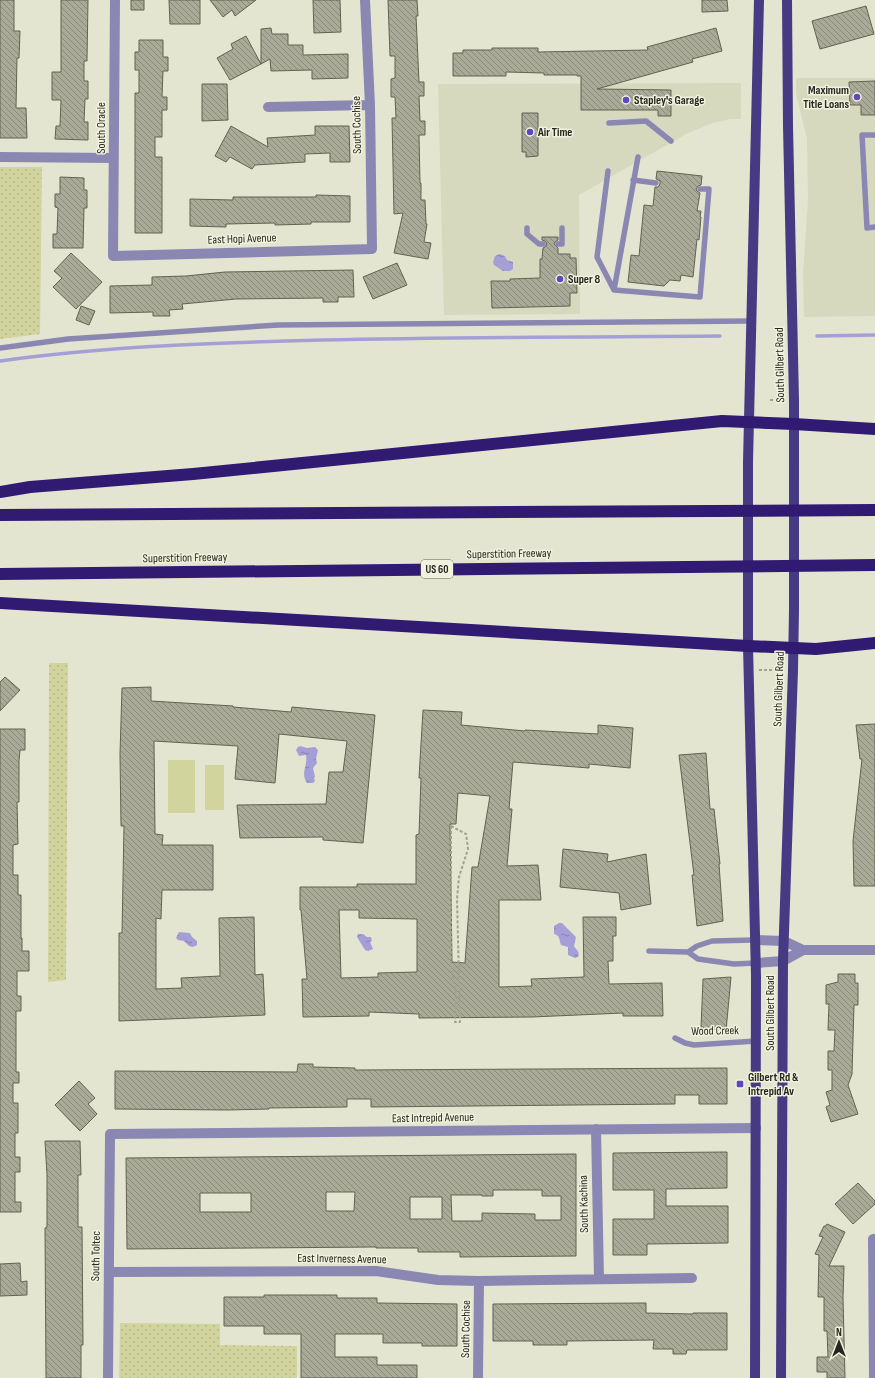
<svg xmlns="http://www.w3.org/2000/svg" width="875" height="1378" font-family="'Sofia Sans Condensed',sans-serif">
<style>
.built{fill:#d7d9be}
.grass{fill:#d2d49d}
.park{fill:url(#park-dots)}
.water{fill:url(#water-ripples)}
.lines{fill:none;stroke-linecap:round;stroke-linejoin:round}
.stream{stroke:#a4a0d7;stroke-width:3.5}
.building{fill:url(#building-back-hatch);stroke:#616250;fill-rule:evenodd}
.path{stroke:#a1a191;stroke-width:2;stroke-dasharray:3 2;stroke-linecap:butt}
.lane{stroke:#8a88b2;stroke-width:5.5}
.street{stroke:#8a88b2;stroke-width:10}
.primary{stroke:#463a83;stroke-width:10}
.highway{stroke:#311a71;stroke-width:12}
.poi-dot{fill:#6047c0;stroke:#f1f2de;stroke-width:1.5}
.labels{text-anchor:middle;dominant-baseline:central;stroke-width:3;stroke-linejoin:round;paint-order:stroke}
.shield{fill:#f1f2de;stroke:#636358;stroke-width:1}
.shield-label{font-size:11px;font-weight:bold;fill:#26261e}
.poi-label{font-size:12px;font-weight:bold;fill:#26261e;stroke:#f1f2de;text-anchor:start}
.street-label{font-size:12px;fill:#26261e;stroke:#f1f2de}
</style>
<defs>
<pattern id="park-dots" width="8" height="8" patternUnits="userSpaceOnUse"><rect width="8" height="8" fill="#d2d49d"/><path d="M2 2h.1M6 6h.1" fill="none" stroke="#b4b687" stroke-width="1.8" stroke-linecap="round"/></pattern>
<pattern id="water-ripples" width="26" height="14" patternUnits="userSpaceOnUse"><rect width="26" height="14" fill="#a4a0d7"/><path d="M2 4q2-2 4 0t4 0M15 11q2-2 4 0t4 0" fill="none" stroke="#8582ae"/></pattern>
<pattern id="building-back-hatch" width="6" height="6" patternUnits="userSpaceOnUse"><rect width="6" height="6" fill="#a9aa97"/><path d="M-1 5l2 2M0 0l6 6M5-1l2 2" fill="none" stroke="#898a7b"/></pattern>
</defs>
<rect width="100%" height="100%" fill="#e4e5d0"/>
<path class="built" d="M796 78H875V316L804 317 803 273 808 200 807 138 796 94Z
M741 83V119H730L713 123 688 133 579 195 580 314 444 315 438 84Z"/>
<path class="grass" d="M168 760H195V813H168Z
M205 765H224V810H205Z"/>
<path class="park" d="M0 167H42L40 334 0 339Z
M49 663H68L66 980 48 982Z
M120 1323 220 1324V1345L297 1346V1378H119Z"/>
<path class="water" d="M500 254 505 256 507 260 513 262V269L510 271H503L494 265 493 262 495 256Z
M300 746 307 748 315 747 318 750 316 759 317 763 313 768 315 777 314 778 315 781 313 783H307C300 772 308 767 306 755L299 756 296 750 298 747Z
M559 923H562L576 937 574 946C577 951 580 951 578 957L575 958 568 955V947L561 945C559 940 560 935 554 934V926Z
M179 932 190 933 192 937 197 941V945L193 947 189 946 184 941 178 940 176 938Z
M358 934H363L367 937H371L372 941 370 942 373 949 368 951 365 950 357 937Z"/>
<g class="lines">
<path class="stream" d="M817 336 875 335
M0 361C107 346 214 343 322 340 455 337 588 337 720 336"/>
</g>
<path class="building" d="M0 0H14V31H20L19 58H17L16 108H26L27 138H0Z
M61 0H88L87 61H84V81H88V99H85L84 122H88V140L55 139 56 126H60L61 100H52V72H61Z
M131 0H144V10H131Z
M169 0H200V24H170Z
M210 0H256L235 16 232 10 223 17Z
M313 0H340L341 32 314 33Z
M388 0H417L418 16H416L419 82H424V96H419L420 121H425V135H419L420 183H421V200H425L426 224H427L424 242 431 243 428 259 394 253 403 213 394 214 392 118H396L395 97H391V79L395 78V56H390Z
M702 0H727L728 11 702 12Z
M866 6 874 34 820 49 812 21Z
M271 28 272 34H288V45H303V55L348 54V78L312 79V70L271 71 270 59 261 64V29Z
M716 28 722 51 692 59 693 62 597 89 671 90V116H658V110H581V76H577V75H544V73L506 72V76H453V53H463V50H492V48H538V52L648 50 647 47Z
M246 36 261 64 230 80 217 58 233 49 231 44Z
M139 40H163V57H168V71H163L162 97H167V110H162V137H155V157H162V233H135V93H139V70H135V52H139Z
M875 81V115H861V105H850L849 82Z
M202 84H227L228 120 202 121Z
M522 113H538V156L526 157V152H522Z
M231 126 268 147 267 138 315 135V126H349L350 162H330V153L305 154V162L255 165 252 169 230 157 226 162 215 156Z
M657 171 702 176 701 185 698 186 696 189 697 191 700 193 697 211H701L700 217H701L699 240 697 239 693 277 681 275 680 281 670 280 664 286 628 282 631 255 639 256 644 205 653 206 655 187H658L660 184V181L656 179Z
M60 177 84 178V190H87V208H84L83 248H53V234H57L58 208 55 207V194H60Z
M316 195 350 196V222H311V224L275 225V223L226 224V227L190 226V199L233 200V197H316Z
M542 237H558V240L555 242 554 244 558 248V254H570V258H576L577 293H570V306L492 308 491 281H510V279L540 278V259H542L543 248 545 247 547 244 545 241 542 240Z
M71 253 102 282 76 309 53 287 62 278 54 271Z
M397 263 407 285 373 299 363 277Z
M353 270 354 297H338V302H323V298L236 299 182 304 183 309 169 310 170 316H153V312L110 313V286L152 285V277L186 276 225 272Z
M81 306 95 311 89 325 76 320Z
M5 677 20 690 0 711V682Z
M151 687V701L233 706V707L291 712 292 707 375 715 363 843 323 840V837L240 838 237 805 326 804 329 772H343L347 741 279 734 275 783 235 779 238 746 154 741 155 834 163 835 162 845H213V890H162L161 919 156 918V989L182 988 181 978 220 976 219 918 254 917 255 975 263 974 265 1015 119 1021V933H122L124 826H121L120 754 122 688Z
M423 710 462 712 461 725 525 731V730L598 734V725L633 728 630 768 589 764V768L513 762 509 809H512L507 866 538 865 541 900H499V987L532 986 531 979 584 977 583 917H616V936H613V961H608L609 984 662 983 663 1016H623V1013L532 1017 419 1018V1014L369 1012V1016L303 1017 302 979H307L301 910H300V887H357V884H416V835L419 834 421 778H419ZM458 793 490 796 478 867H472L465 963 452 962 450 824H456ZM339 910H359V918L417 919V972L378 973V977L341 978Z
M875 724V886H854L853 841 862 759H860L856 725Z
M0 729H25V750H20L19 761V802H17L18 844 13 845V875H18V895H21V938H22V951H29V971H17V996H21V1011H16V1072H19V1083H13V1103H18V1133H15V1157H20V1172H15V1202H21V1212H0Z
M706 753 710 809H714L720 864H719L723 921 697 926 692 875H694L679 755Z
M563 849 608 854 607 862 646 854 651 904 621 910 619 893 560 887Z
M838 974H855V983H858V1005H854L852 1074 848 1085 858 1114 831 1122 826 1107 830 1105 826 1092 832 1090V1070H828V1051H834L835 1030H828L829 1004H826V985L838 982Z
M731 977 726 1031 701 1028 703 979Z
M298 1064H313V1067L355 1068V1070L727 1068V1104H699V1095H675V1104L371 1107V1099H347V1107L269 1108V1109L229 1110 115 1109V1071L297 1072Z
M79 1081 95 1098 88 1104 97 1114 80 1131 55 1105Z
M45 1141H80L81 1175H78V1227H82L83 1345H81V1378H46L45 1228 47 1227V1175Z
M727 1152V1188L666 1189V1206H728V1243L647 1244V1255H613V1219H654V1190H613V1153Z
M576 1154V1256L460 1257V1252H418V1248H376V1247L127 1249 126 1158ZM493 1190H542V1196H561V1220H535V1214L482 1213V1221H452L451 1195H482V1196H493ZM326 1192H355L354 1211H326ZM200 1193H251V1212H200ZM410 1197H442V1219H410Z
M858 1183 875 1201V1204L853 1224 835 1204Z
M827 1224 845 1232 829 1266H844L843 1298 845 1378H827V1372H817V1357H828L827 1331H824V1297H818L819 1255 815 1254 823 1237 819 1236 824 1226H826Z
M20 1263 21 1282 27 1281V1295L0 1296V1264Z
M264 1295H337V1298H377V1303L457 1304V1346H422V1343H383V1334H335V1357H377V1365H417V1378H301V1334H264V1326H224V1297H264Z
M646 1303V1313L693 1314V1313H727V1350H687L686 1354H673V1349H653L654 1340 567 1341V1345H533V1341H493V1304Z"/>
<g class="lines">
<path class="path" d="M770 400H783
M759 670H772
M451 826 466 834 468 849 459 877 457 899 460 1022H455L456 996 451 966Z"/>
<path class="lane" d="M609 123 646 121 671 141
M875 135H862L867 228 875 227
M608 171 597 257 614 290 700 297 709 189H700
M633 180 656 183
M527 228V234L539 244H543
M558 244H562V228
M614 290 638 157
M0 348 68 339 278 325 752 321
M649 951 688 952 697 946 712 941 755 940
M688 952 698 959 734 964 756 963
M675 1038 685 1043 694 1045 756 1041"/>
<path class="street" d="M115 0 113 256 372 249 370 105 365 0
M268 107 370 105
M0 157 113 158
M755 940 784 941 803 950H875
M756 963 783 961 803 950
M596 1129 599 1278
M109 1272 376 1271 438 1280 479 1281 692 1278
M108 1378 110 1134 756 1128
M478 1378 479 1281
M874 1378 873 1239H875"/>
<path class="primary" d="M755 1378 756 976 748 646V462L759 0
M781 1378 783 961 793 670 794 609V400L788 126 787 0"/>
<path class="highway" d="M0 492 30 487 193 474 722 421 794 424 875 429
M0 515 875 510
M0 574 875 565
M0 603 748 646 816 649 875 643"/>
</g>
<g class="poi-dot">
<circle cx="857" cy="97" r="4"/>
<circle cx="626" cy="100" r="4"/>
<circle cx="530" cy="132" r="4"/>
<circle cx="560" cy="279" r="4"/>
<rect x="736" y="1080" width="8" height="8" rx="2"/>
</g>
<g class="labels">
<rect class="shield" x="421" y="560" width="32" height="18" rx="3"/>
<g class="shield-label">
<text x="437" y="569">US 60</text>
</g>
<g class="poi-label">
<text x="849" y="90" text-anchor="end">Maximum<tspan x="849" dy="14">Title Loans</tspan></text>
<text x="634" y="100">Stapley's Garage</text>
<text x="538" y="132">Air Time</text>
<text x="568" y="279">Super 8</text>
<text x="748" y="1077">Gilbert Rd &amp;<tspan x="748" dy="14">Intrepid Av</tspan></text>
</g>
<g class="street-label">
<text transform="translate(357 125) rotate(-91)">South Cochise</text>
<text transform="translate(101 128) rotate(-90)">South Oracle</text>
<text transform="translate(242 239) rotate(-2)">East Hopi Avenue</text>
<text transform="translate(780 365) rotate(-91)">South Gilbert Road</text>
<text transform="translate(509 554) rotate(-1)">Superstition Freeway</text>
<text transform="translate(185 558) rotate(-1)">Superstition Freeway</text>
<text transform="translate(779 689) rotate(-88)">South Gilbert Road</text>
<text transform="translate(770 1013) rotate(-90)">South Gilbert Road</text>
<text transform="translate(715 1031) rotate(-1)">Wood Creek</text>
<text transform="translate(433 1118) rotate(-1)">East Intrepid Avenue</text>
<text transform="translate(584 1204) rotate(-91)">South Kachina</text>
<text transform="translate(96 1256) rotate(-89)">South Toltec</text>
<text transform="translate(342 1259) rotate(1)">East Inverness Avenue</text>
<text transform="translate(466 1329) rotate(-89)">South Cochise</text>
</g>
</g>
<g transform="translate(839 1342)" stroke="#f1f2de" stroke-width="3" paint-order="stroke">
<path d="M0-3L7 15L0 10L-7 15Z" fill="#26261e"/>
<text y="-6" font-size="11" font-weight="bold" text-anchor="middle" fill="#26261e">N</text>
</g>
</svg>
